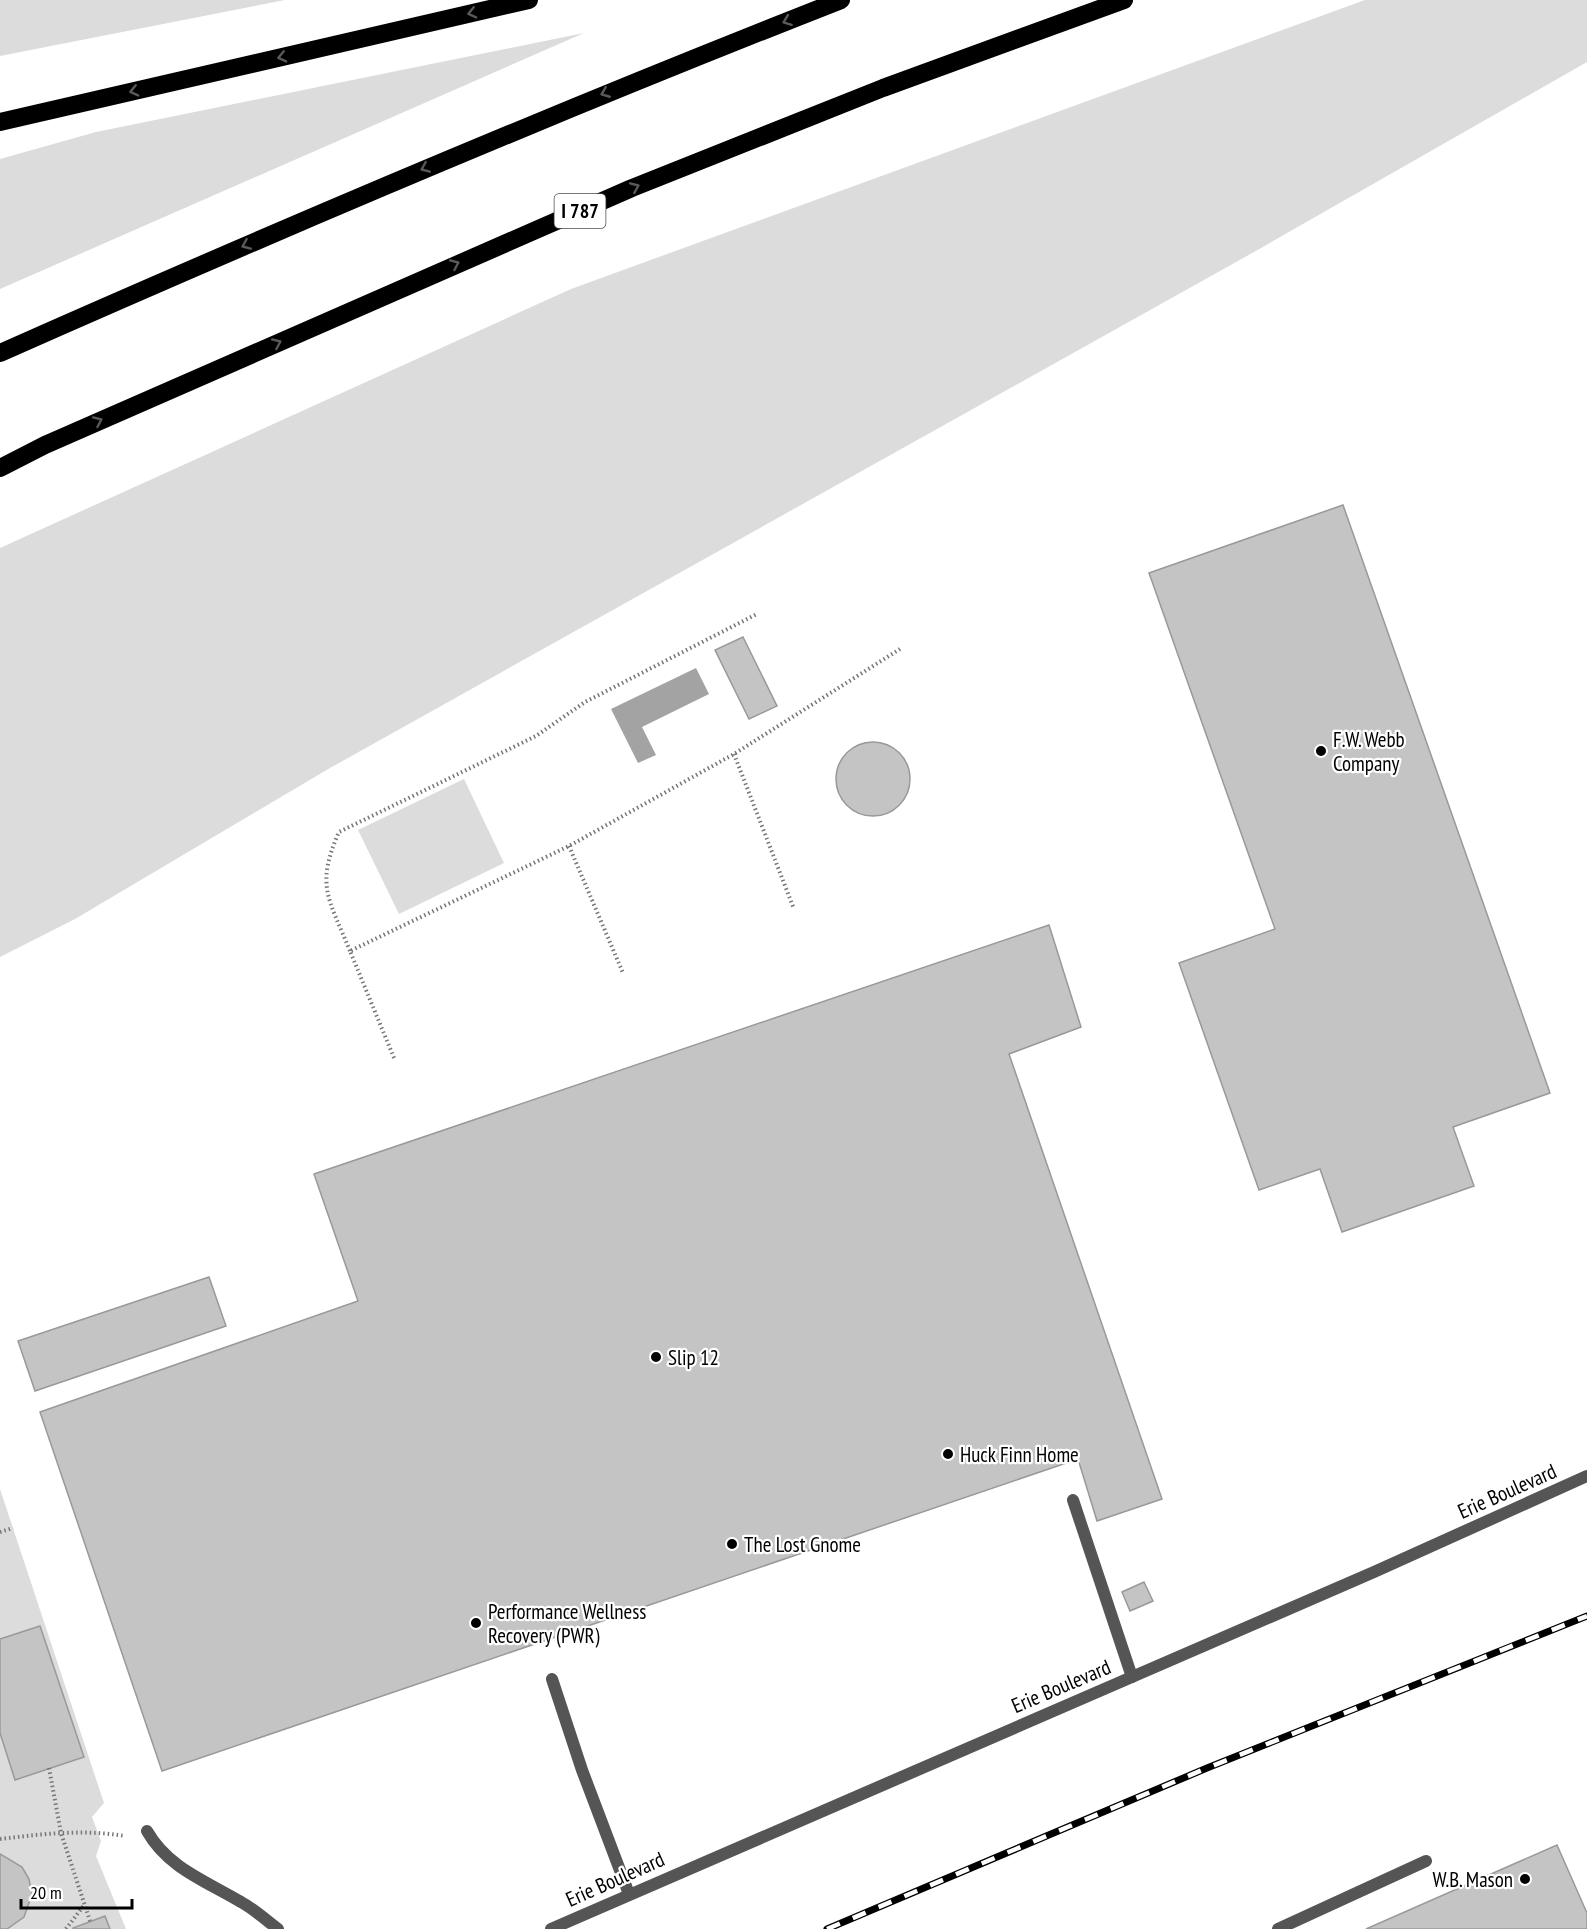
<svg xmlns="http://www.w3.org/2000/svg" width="1587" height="1929" font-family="'PT Sans Narrow',sans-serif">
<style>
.green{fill:#dcdcdc}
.water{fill:#a3a3a3}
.building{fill:#c4c4c4;stroke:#999;stroke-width:1.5}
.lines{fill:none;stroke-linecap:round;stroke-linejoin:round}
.path{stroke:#777;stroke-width:4;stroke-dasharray:1.5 3;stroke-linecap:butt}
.service{stroke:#555;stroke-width:12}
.tertiary{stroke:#555;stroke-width:12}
.motorway{stroke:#000;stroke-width:18}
.rail-casing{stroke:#000;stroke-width:7}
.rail{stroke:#fff;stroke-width:4.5;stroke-dasharray:14;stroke-linecap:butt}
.oneway{stroke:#595959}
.poi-dot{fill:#000;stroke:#fff;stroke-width:2}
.labels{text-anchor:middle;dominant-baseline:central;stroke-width:4.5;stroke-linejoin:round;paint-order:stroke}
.shield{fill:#fff;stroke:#4c4c4c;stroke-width:1.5}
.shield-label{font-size:20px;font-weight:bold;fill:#000}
.poi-label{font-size:21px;fill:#000;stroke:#fff;text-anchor:start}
.street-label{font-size:21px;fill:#000;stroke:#fff}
</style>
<rect width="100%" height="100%" fill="#fff"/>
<path class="green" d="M0 0H285L0 56Z
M1365 0H1587V62L1254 252 330 768 75 919 0 957V548L571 289Z
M584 33 0 289V159L96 132Z
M464 779 504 863 399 914 358 830Z
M0 1489 104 1803 92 1817 101 1841 96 1856 126 1929H0Z"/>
<path class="water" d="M696 668 709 694 642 727 656 755 638 763 611 709Z"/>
<path class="building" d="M1343 505 1550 1093 1453 1127 1474 1186 1342 1232 1320 1169 1259 1190 1179 963 1275 929 1149 573Z
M743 637 777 706 749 719 715 650Z
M836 779a37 37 0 1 1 74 0a37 37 0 1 1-74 0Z
M1049 925 1081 1027 1009 1054 1162 1499 1097 1521 1078 1459 162 1771 40 1412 358 1301 314 1174Z
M209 1277 226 1326 35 1391 18 1341Z
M1144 1582 1153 1601 1130 1611 1122 1592Z
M40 1626 84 1757 15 1780 0 1733V1639Z
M1557 1845 1587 1913V1929H1366Z
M0 1854 22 1867 29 1879 32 1894 24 1917 7 1929H0Z
M105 1916 110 1929H73V1928Z"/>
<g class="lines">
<path class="path" d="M734 754 794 909
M569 846 623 973
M350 951C329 899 315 886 339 832L536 736 585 702 757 614
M394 1058 350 951 569 846 734 754 900 649
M0 1532 13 1528
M49 1768 61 1833 90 1921
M0 1839C42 1834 83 1829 125 1836
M66 1929 84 1905"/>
<path class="service" d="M1073 1500 1132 1677
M552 1679 582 1770 629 1894
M147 1831C168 1868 206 1881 241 1902 254 1909 266 1920 278 1929
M1278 1929 1426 1861"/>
<path class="tertiary" d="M551 1929 1374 1572 1587 1476"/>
<path class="motorway" d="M0 122 529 0
M0 353C278 230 558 111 841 0
M0 468 45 445 632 188 883 88 1124 0"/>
<g class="rail-casing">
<path id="rail" d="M827 1929 1207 1768 1587 1616"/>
</g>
<use href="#rail" class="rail"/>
</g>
<defs><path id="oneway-chevron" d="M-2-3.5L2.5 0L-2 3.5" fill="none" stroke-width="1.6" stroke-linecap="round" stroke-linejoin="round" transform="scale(1.5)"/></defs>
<g class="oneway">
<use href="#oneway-chevron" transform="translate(472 13) rotate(167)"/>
<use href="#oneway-chevron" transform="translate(787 21) rotate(159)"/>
<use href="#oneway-chevron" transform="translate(282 57) rotate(167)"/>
<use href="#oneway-chevron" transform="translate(134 91) rotate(167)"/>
<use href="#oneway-chevron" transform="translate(605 93) rotate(158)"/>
<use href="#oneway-chevron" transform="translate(425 168) rotate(157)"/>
<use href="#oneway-chevron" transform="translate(635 187) rotate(-23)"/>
<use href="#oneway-chevron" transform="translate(246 245) rotate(157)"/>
<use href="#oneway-chevron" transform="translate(455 264) rotate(-24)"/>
<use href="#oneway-chevron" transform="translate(277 343) rotate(-24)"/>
<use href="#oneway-chevron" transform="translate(98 421) rotate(-24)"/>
</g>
<g class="poi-dot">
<circle cx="1321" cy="751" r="6"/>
<circle cx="656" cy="1357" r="6"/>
<circle cx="948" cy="1454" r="6"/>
<circle cx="732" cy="1544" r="6"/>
<circle cx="476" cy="1623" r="6"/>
<circle cx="1525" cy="1879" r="6"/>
</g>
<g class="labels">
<rect class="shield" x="554.5" y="194" width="51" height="34" rx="4.5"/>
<g class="shield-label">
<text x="580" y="211">I 787</text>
</g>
<g class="poi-label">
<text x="1333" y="739">F.W. Webb<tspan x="1333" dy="24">Company</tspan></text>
<text x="668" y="1357">Slip 12</text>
<text x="960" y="1454">Huck Finn Home</text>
<text x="744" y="1544">The Lost Gnome</text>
<text x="488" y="1611">Performance Wellness<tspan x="488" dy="24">Recovery (PWR)</tspan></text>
<text x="1513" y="1879" text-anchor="end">W.B. Mason</text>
</g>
<g class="street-label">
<text transform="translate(1507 1491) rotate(-24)">Erie Boulevard</text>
<text transform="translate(1061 1686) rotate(-23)">Erie Boulevard</text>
<text transform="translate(615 1879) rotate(-24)">Erie Boulevard</text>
</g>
</g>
<path d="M21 1899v9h111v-9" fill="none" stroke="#000000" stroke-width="3"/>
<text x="30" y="1899" font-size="18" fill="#000000" stroke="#ffffff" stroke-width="4.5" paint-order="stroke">20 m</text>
</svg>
